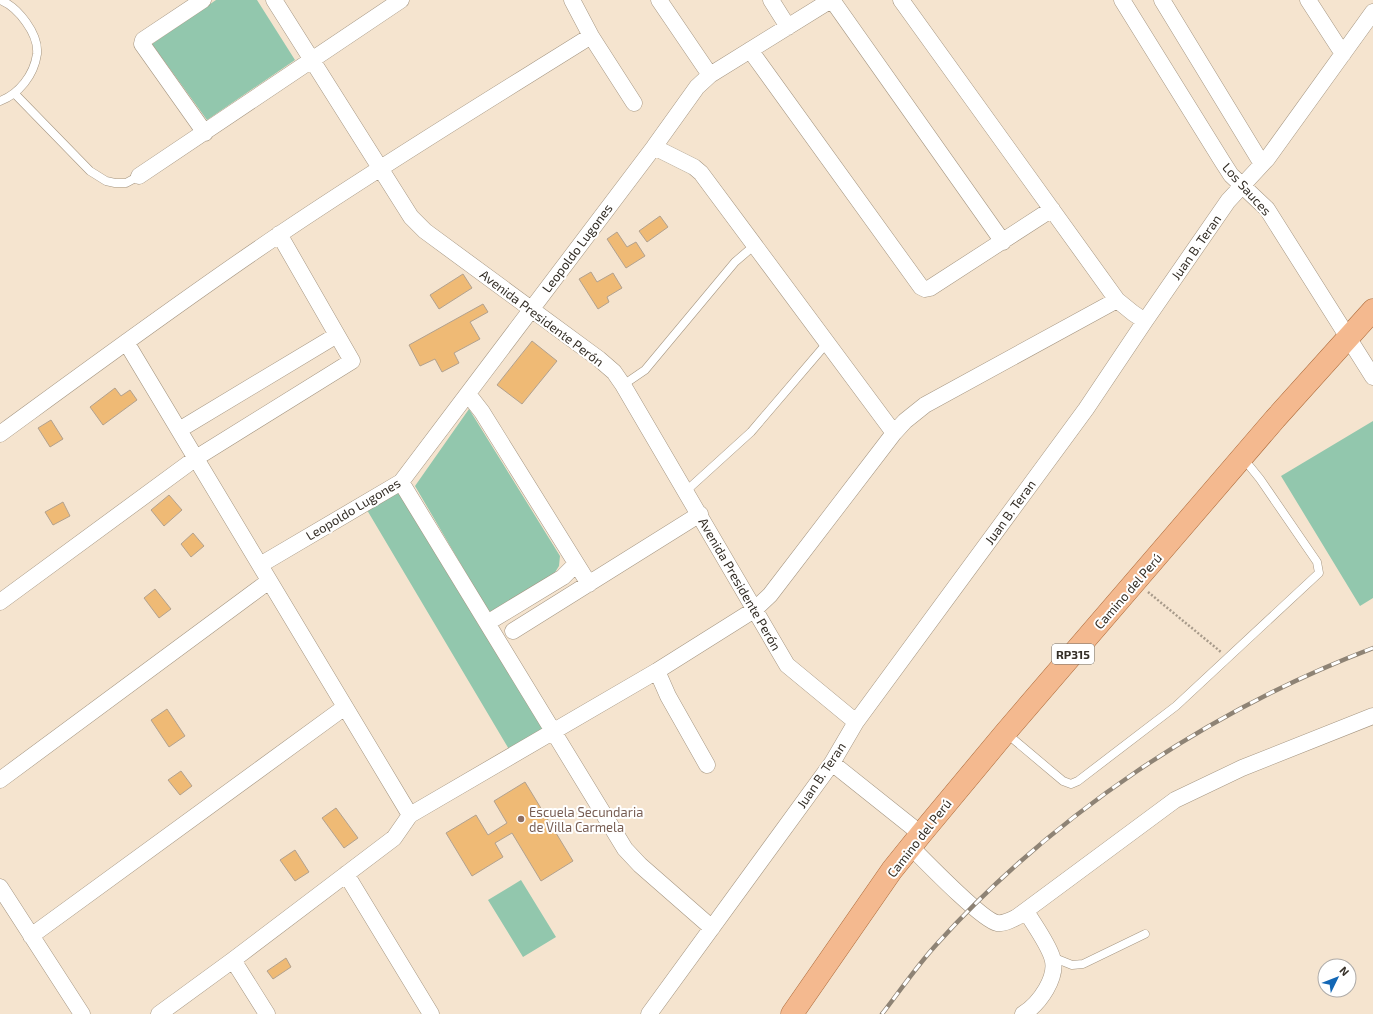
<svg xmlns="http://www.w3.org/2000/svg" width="1373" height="1014" font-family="'Exo 2',sans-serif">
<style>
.green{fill:#92c7ad}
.building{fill:#efba75;stroke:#b2a18e}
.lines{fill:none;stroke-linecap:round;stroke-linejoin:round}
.service-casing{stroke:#a59682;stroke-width:9}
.minor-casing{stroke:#a59682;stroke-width:17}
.primary-casing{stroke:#ac6a3a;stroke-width:23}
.path{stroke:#a79a8a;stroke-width:2.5;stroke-dasharray:2 2;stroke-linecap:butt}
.service{stroke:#fff;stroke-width:8}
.minor{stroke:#fff;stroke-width:16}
.primary{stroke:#f4b98f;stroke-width:22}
.rail-casing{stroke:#8e8375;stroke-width:4.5}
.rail{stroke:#fff;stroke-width:3;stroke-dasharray:9;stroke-linecap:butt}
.education-dot{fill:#8d6e63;stroke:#fff;stroke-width:1.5}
.labels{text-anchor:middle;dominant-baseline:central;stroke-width:4;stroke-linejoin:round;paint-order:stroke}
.shield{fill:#fff;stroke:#716d67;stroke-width:1}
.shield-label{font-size:12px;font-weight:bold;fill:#342e26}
.street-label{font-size:13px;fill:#342e26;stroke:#fff}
.education-label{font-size:13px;fill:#785e54;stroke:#fff;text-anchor:start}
</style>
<rect width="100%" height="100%" fill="#f5e4cf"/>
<path class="green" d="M216 0H257L295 60 207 120 152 44Z
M469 409 560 556 559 566 554 574 490 614 415 486Z
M1373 421V598L1360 606 1281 476Z
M399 492 543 729 510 751 367 510Z
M521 880 556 937 523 957 488 900Z"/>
<path class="building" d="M660 216 668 227 647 242 639 231Z
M617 232 627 247 636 242 645 256 626 268 607 239Z
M591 272 597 282 613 273 622 288 607 297 609 302 598 309 579 279Z
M463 274 472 288 439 309 430 295Z
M483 304 488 312 470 322 480 339 454 353 459 363 442 372 435 359 420 366 409 345Z
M532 341 557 361 522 404 497 385Z
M115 388 121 396 130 390 137 400 103 425 90 407Z
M51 420 63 439 50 447 38 428Z
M169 495 182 510 164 526 151 510Z
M63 502 70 516 53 525 45 512Z
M193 533 204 546 191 557 181 544Z
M155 589 171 609 159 618 144 598Z
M167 709 185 736 169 747 151 720Z
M181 771 192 786 180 795 168 780Z
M525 782 573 861 541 881 512 833 495 843 503 857 472 876 446 833 476 815 488 835 507 823 494 801Z
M336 808 358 838 344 848 322 818Z
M295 850 309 872 295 881 280 860Z
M286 958 291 967 273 979 267 971Z"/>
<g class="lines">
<g class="service-casing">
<path id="service" d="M0 0C18 7 39 34 37 54 34 75 19 94 0 101
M15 94 90 171 106 181 115 183H126L139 176
M623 385 645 370 735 262 756 244
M686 491 751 432 827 343
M1006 733 1063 781 1071 784 1078 781 1176 706 1319 573 1317 562 1260 479 1243 458
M1052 957 1072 965 1083 964 1145 934"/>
</g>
<g class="minor-casing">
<path id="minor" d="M203 0 143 40 142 44 205 133
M274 0 411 217 425 231 599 359 614 372 623 385 787 665 856 722
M572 0 591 36 634 103
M659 0 710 75
M771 0 788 27
M832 0 1003 242
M901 0 1117 300
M1122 0 1222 161 1231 175 1267 209 1373 377
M1162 0 1262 164
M1308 0 1343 54
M750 50 921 287 925 289 930 288 1052 209
M654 147 694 167 701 173 894 433
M139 176 401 0
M126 342 410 815
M468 394 482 412 589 584
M179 430 337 335
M0 434C93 366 185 298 280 234 382 165 487 101 591 36
M401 482 625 849 640 865 712 928
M260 565 401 482 654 147 697 87 710 75 831 0
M0 602 196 458 352 361 279 234
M487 623 563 577 576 564
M513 631 700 514
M657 671 668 696 707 765
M832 763 921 834
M0 780 269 581
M911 847C925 861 982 920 997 923 1004 924 1011 920 1017 917L1175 800 1242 768 1373 716
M346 874 431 1014
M0 887 82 1014
M31 936 345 707
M233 960 267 1014
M159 1014 233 960 394 838 410 815 657 671 754 610 770 595 894 433 905 421 925 405 1117 300 1133 313 1145 321
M649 1014 832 763 856 722 1086 409 1145 321 1228 201 1267 159 1373 12
M1023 1014C1039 1004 1059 977 1052 957 1047 942 1034 925 1026 911"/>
</g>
<g class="primary-casing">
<path id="primary" d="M792 1014 892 870 921 834 1005 733 1275 419 1373 310"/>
</g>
<path class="path" d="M1148 592 1221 652"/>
<use href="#service" class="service"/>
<use href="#minor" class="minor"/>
<use href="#primary" class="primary"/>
<g class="rail-casing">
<path id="rail" d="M882 1014C900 991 916 967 936 945 1053 815 1210 710 1373 648"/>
</g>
<use href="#rail" class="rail"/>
</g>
<circle class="education-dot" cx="521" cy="819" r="4"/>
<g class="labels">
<rect class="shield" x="1052" y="644" width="42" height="20" rx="3"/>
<g class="shield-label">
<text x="1073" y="654">RP315</text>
</g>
<g class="street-label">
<text transform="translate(1247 189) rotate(48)">Los Sauces</text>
<text transform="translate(1196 247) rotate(-55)">Juan B. Teran</text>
<text transform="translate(577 248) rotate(-53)">Leopoldo Lugones</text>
<text transform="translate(542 318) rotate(37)">Avenida Presidente Perón</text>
<text transform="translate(353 509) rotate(-31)">Leopoldo Lugones</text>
<text transform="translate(1010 512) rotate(-54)">Juan B. Teran</text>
<text transform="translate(740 584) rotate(60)">Avenida Presidente Perón</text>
<text transform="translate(1128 591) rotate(-49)">Camino del Perú</text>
<text transform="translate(821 775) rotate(-56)">Juan B. Teran</text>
<text transform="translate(919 838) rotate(-52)">Camino del Perú</text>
</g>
<g class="education-label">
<text x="529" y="812">Escuela Secundaria<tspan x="529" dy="15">de Villa Carmela</tspan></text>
</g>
</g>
<g transform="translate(1337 978) rotate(47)"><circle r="19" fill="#ffffff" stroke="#aeaba8"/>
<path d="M0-3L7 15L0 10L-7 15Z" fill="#1367b5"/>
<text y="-6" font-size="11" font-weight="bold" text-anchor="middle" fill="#342e26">N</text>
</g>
</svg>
